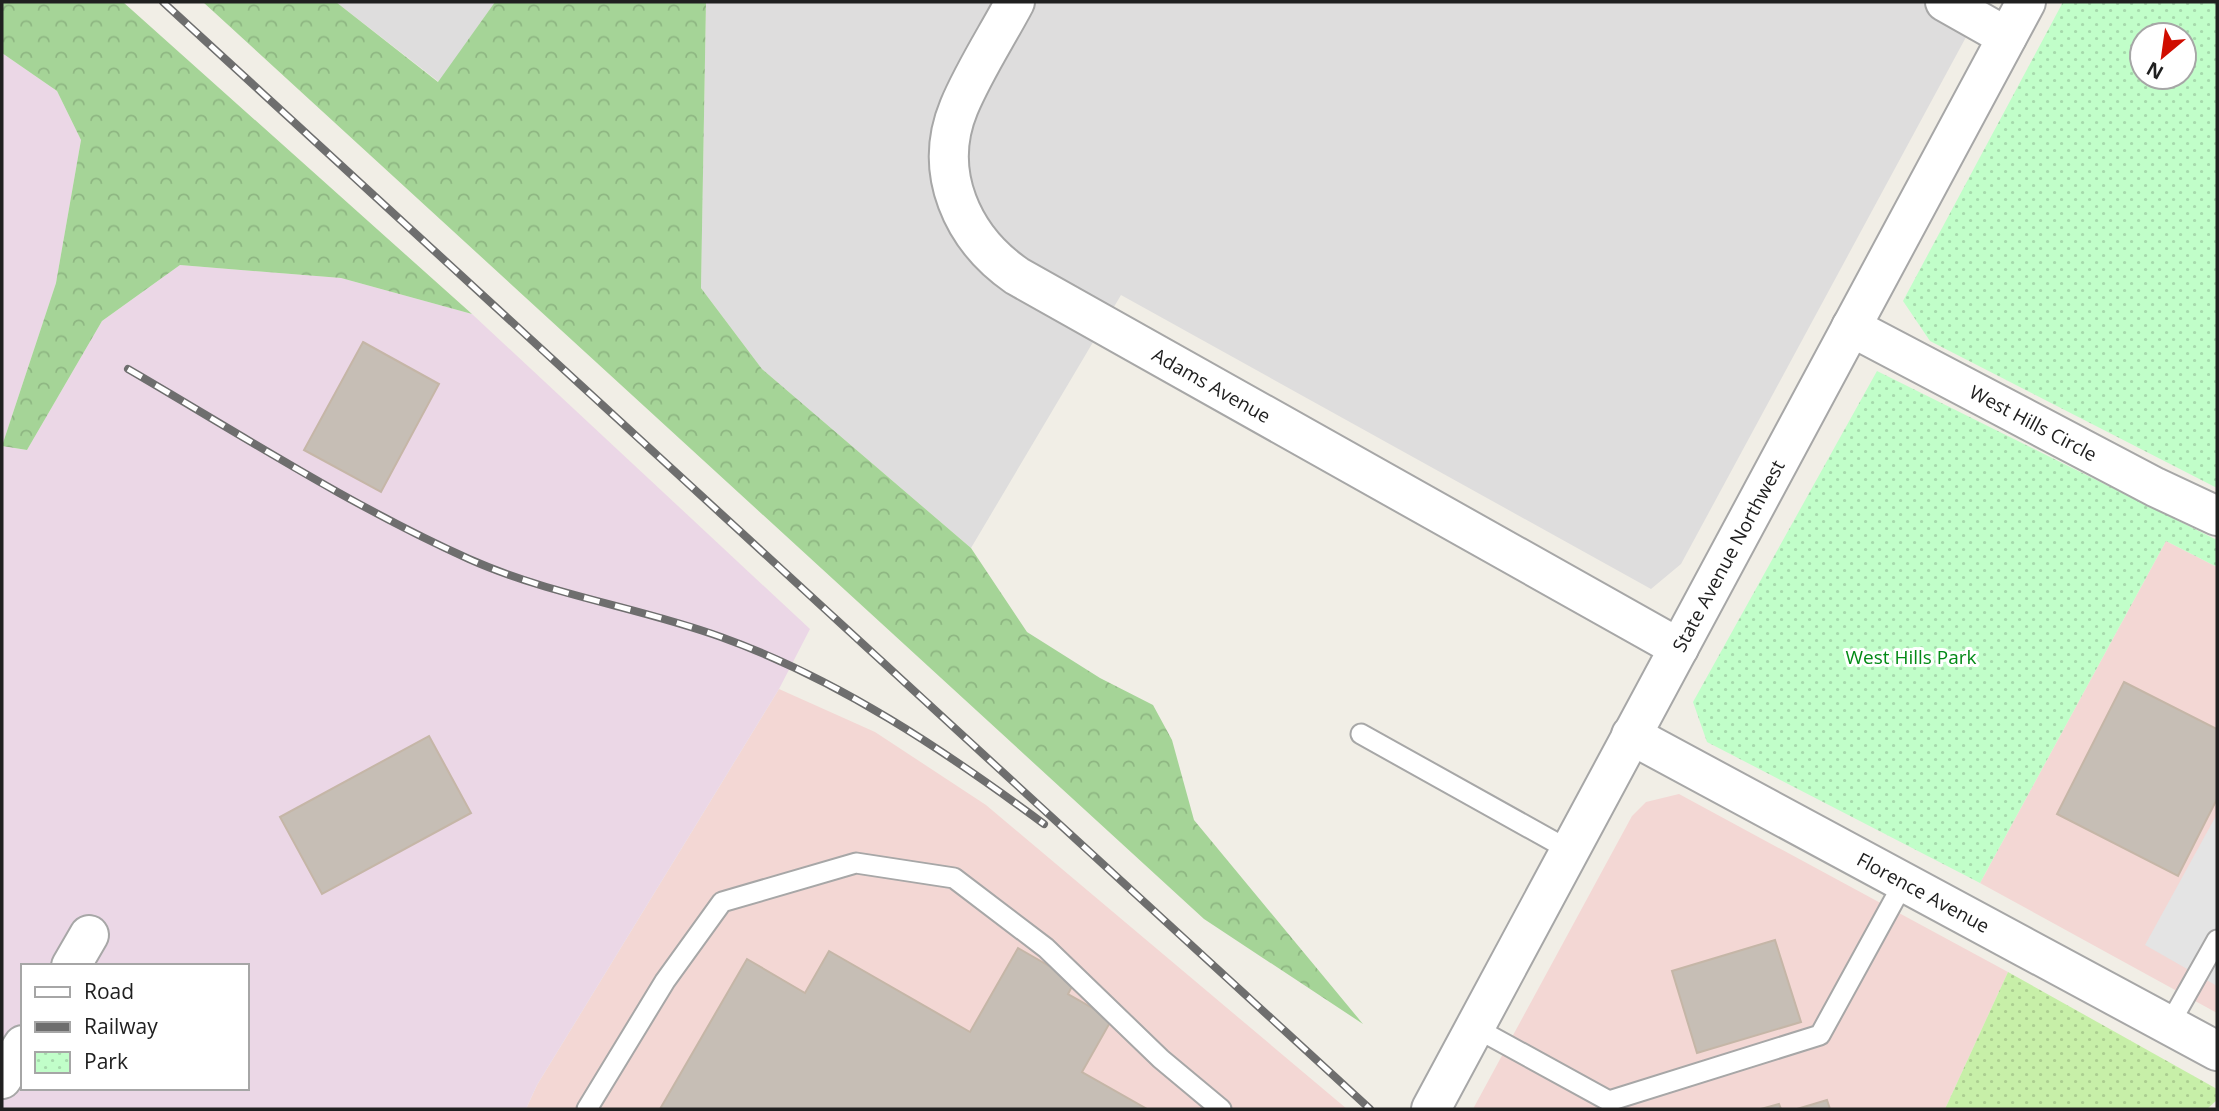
<svg xmlns="http://www.w3.org/2000/svg" width="2219" height="1111" font-family="'Open Sans',sans-serif">
<style>
.residential{fill:#dedddd}
.commercial{fill:#f3d7d4}
.industrial{fill:#ebd7e6;fill-rule:evenodd}
.grass{fill:url(#grass-dots)}
.forest{fill:url(#forest-crowns)}
.park{fill:url(#park-dots);fill-rule:evenodd}
.parking{fill:#e4e4e4}
.building{fill:#c6beb5;stroke:#c5b6a7;stroke-width:2}
.lines{fill:none;stroke-linecap:round;stroke-linejoin:round}
.service-casing{stroke:#a7a7a7;stroke-width:23}
.minor-casing{stroke:#a7a7a7;stroke-width:42}
.tertiary-casing{stroke:#a7a7a7;stroke-width:42}
.service{stroke:#fff;stroke-width:19}
.minor{stroke:#fff;stroke-width:38}
.tertiary{stroke:#fff;stroke-width:38}
.rail-casing{stroke:#6e6e6e;stroke-width:8}
.rail{stroke:#fff;stroke-width:5;stroke-dasharray:16;stroke-linecap:butt}
.labels{text-anchor:middle;dominant-baseline:central;stroke-width:6;stroke-linejoin:round;paint-order:stroke}
.street-label{font-size:19px;fill:#202020;stroke:#fff}
.park-label{font-size:19px;fill:#038a16;stroke:#fff}
</style>
<defs>
<pattern id="grass-dots" width="8" height="8" patternUnits="userSpaceOnUse" patternTransform="scale(1.75)"><rect width="8" height="8" fill="#c7efa8"/><path d="M2 2h.1M6 6h.1" fill="none" stroke="#abcd90" stroke-width="1.8" stroke-linecap="round"/></pattern>
<pattern id="forest-crowns" width="20" height="18" patternUnits="userSpaceOnUse" patternTransform="scale(1.75)"><rect width="20" height="18" fill="#a5d497"/><path d="M2 6a3 3 0 1 1 6 0M12 15a3 3 0 1 1 6 0" fill="none" stroke="#8eb682"/></pattern>
<pattern id="park-dots" width="8" height="8" patternUnits="userSpaceOnUse" patternTransform="scale(1.75)"><rect width="8" height="8" fill="#c1fec9"/><path d="M2 2h.1M6 6h.1" fill="none" stroke="#a6d9ac" stroke-width="1.8" stroke-linecap="round"/></pattern>
</defs>
<rect width="100%" height="100%" fill="#f1eee6"/>
<path class="residential" d="M336 2H495L439 82Z
M706 2H1985L1681 564 1651 589 1121 295 971 548 762 369 701 288Z"/>
<path class="commercial" d="M2166 541 2217 567V1013L1980 883Z
M779 689 875 732 986 805 1347 1109H526L537 1085Z
M1679 794 2008 972 1945 1109H1473L1632 816 1646 802Z"/>
<path class="industrial" d="M2 53 57 91 81 140 56 283 2 446 27 450 102 321 180 265 341 278 472 314 810 629 779 689 537 1085 526 1109H2ZM23 966H247V1088H23Z"/>
<path class="grass" d="M2008 972 2217 1089V1100L2207 1109H1945Z"/>
<path class="forest" d="M2 2H123L472 314 341 278 180 265 102 321 27 450 2 446 56 283 81 140 57 91 2 53Z
M203 2H336L438 82 495 2H706L701 288 762 369 971 548 1027 632 1100 678 1153 705 1172 740 1194 820 1363 1024 1204 919Z"/>
<path class="park" d="M2063 2H2217V488L1930 341 1903 301ZM2142 35H2184V77H2142Z
M1877 371 2217 540V567L2166 541 1980 883 1707 742 1693 702Z"/>
<path class="parking" d="M2217 814V986L2145 945Z"/>
<path class="building" d="M363 342 439 384 381 492 304 450Z
M2124 682 2217 729V799L2178 876 2057 814Z
M429 736 471 813 322 894 280 817Z
M1775 940 1801 1022 1697 1053 1672 971Z
M1018 948 1075 981 1068 994 1112 1019 1082 1072 1147 1109H660L747 959 805 993 829 951 970 1032Z
M1827 1100 1830 1109H1797Z
M1779 1104 1781 1109H1761Z"/>
<g class="lines">
<g class="service-casing">
<path id="service" d="M1361 734 1569 850
M2169 1025 2217 940
M1474 1027 1609 1101 1820 1035 1904 882
M587 1109 665 981 722 902 856 863 954 878 1046 948 1161 1059 1221 1109"/>
</g>
<g class="minor-casing">
<g id="minor">
<path id="s1" d="M1015 2C997 36 974 71 959 107 932 172 962 238 1017 276L1679 648"/>
<path d="M1945 2 2007 37"/>
<path id="s2" d="M1851 327 2155 487 2217 516"/>
<path d="M71 966 89 935"/>
<path d="M2 1079 23 1045"/>
</g>
</g>
<g class="tertiary-casing">
<g id="tertiary">
<path id="s3" d="M1631 735 2217 1051"/>
<path id="s4" d="M1431 1109 2026 2"/>
</g>
</g>
<use href="#service" class="service"/>
<use href="#minor" class="minor"/>
<use href="#tertiary" class="tertiary"/>
<g class="rail-casing">
<path id="rail" d="M163 2 1370 1109
M128 369C240 434 351 506 469 559 550 595 638 607 721 637 838 679 944 750 1044 824"/>
</g>
<use href="#rail" class="rail"/>
</g>
<g class="labels">
<g class="street-label">
<text stroke="none"><textPath href="#s1" startOffset="536">Adams Avenue</textPath></text>
<text stroke="none"><textPath href="#s2" startOffset="206">West Hills Circle</textPath></text>
<text stroke="none"><textPath href="#s4" startOffset="628">State Avenue Northwest</textPath></text>
<text stroke="none"><textPath href="#s3" startOffset="332">Florence Avenue</textPath></text>
</g>
<g class="park-label">
<text x="1911" y="657">West Hills Park</text>
</g>
</g>
<rect width="2219" height="1111" fill="none" stroke="#202020" stroke-width="7"/>
<rect x="21" y="964" width="228" height="126" fill="#ffffff" stroke="#a6a6a6" stroke-width="2"/>
<rect x="35" y="987" width="35" height="10" fill="#ffffff" stroke="#a6a6a6" stroke-width="2"/>
<text x="84" y="999" font-size="21" fill="#202020">Road</text>
<rect x="35" y="1022" width="35" height="10" fill="#6e6e6e" stroke="#a6a6a6" stroke-width="2"/>
<text x="84" y="1034" font-size="21" fill="#202020">Railway</text>
<rect x="35" y="1052" width="35" height="21" fill="url(#park-dots)" stroke="#a6a6a6" stroke-width="2"/>
<text x="84" y="1069" font-size="21" fill="#202020">Park</text>
<g transform="translate(2163 56) rotate(209)"><circle r="33" fill="#ffffff" stroke="#a6a6a6" stroke-width="2"/>
<path d="M0-5L12 26L0 18L-12 26Z" fill="#d00d00"/>
<text y="-10" font-size="19" font-weight="bold" text-anchor="middle" fill="#202020">N</text>
</g>
</svg>
